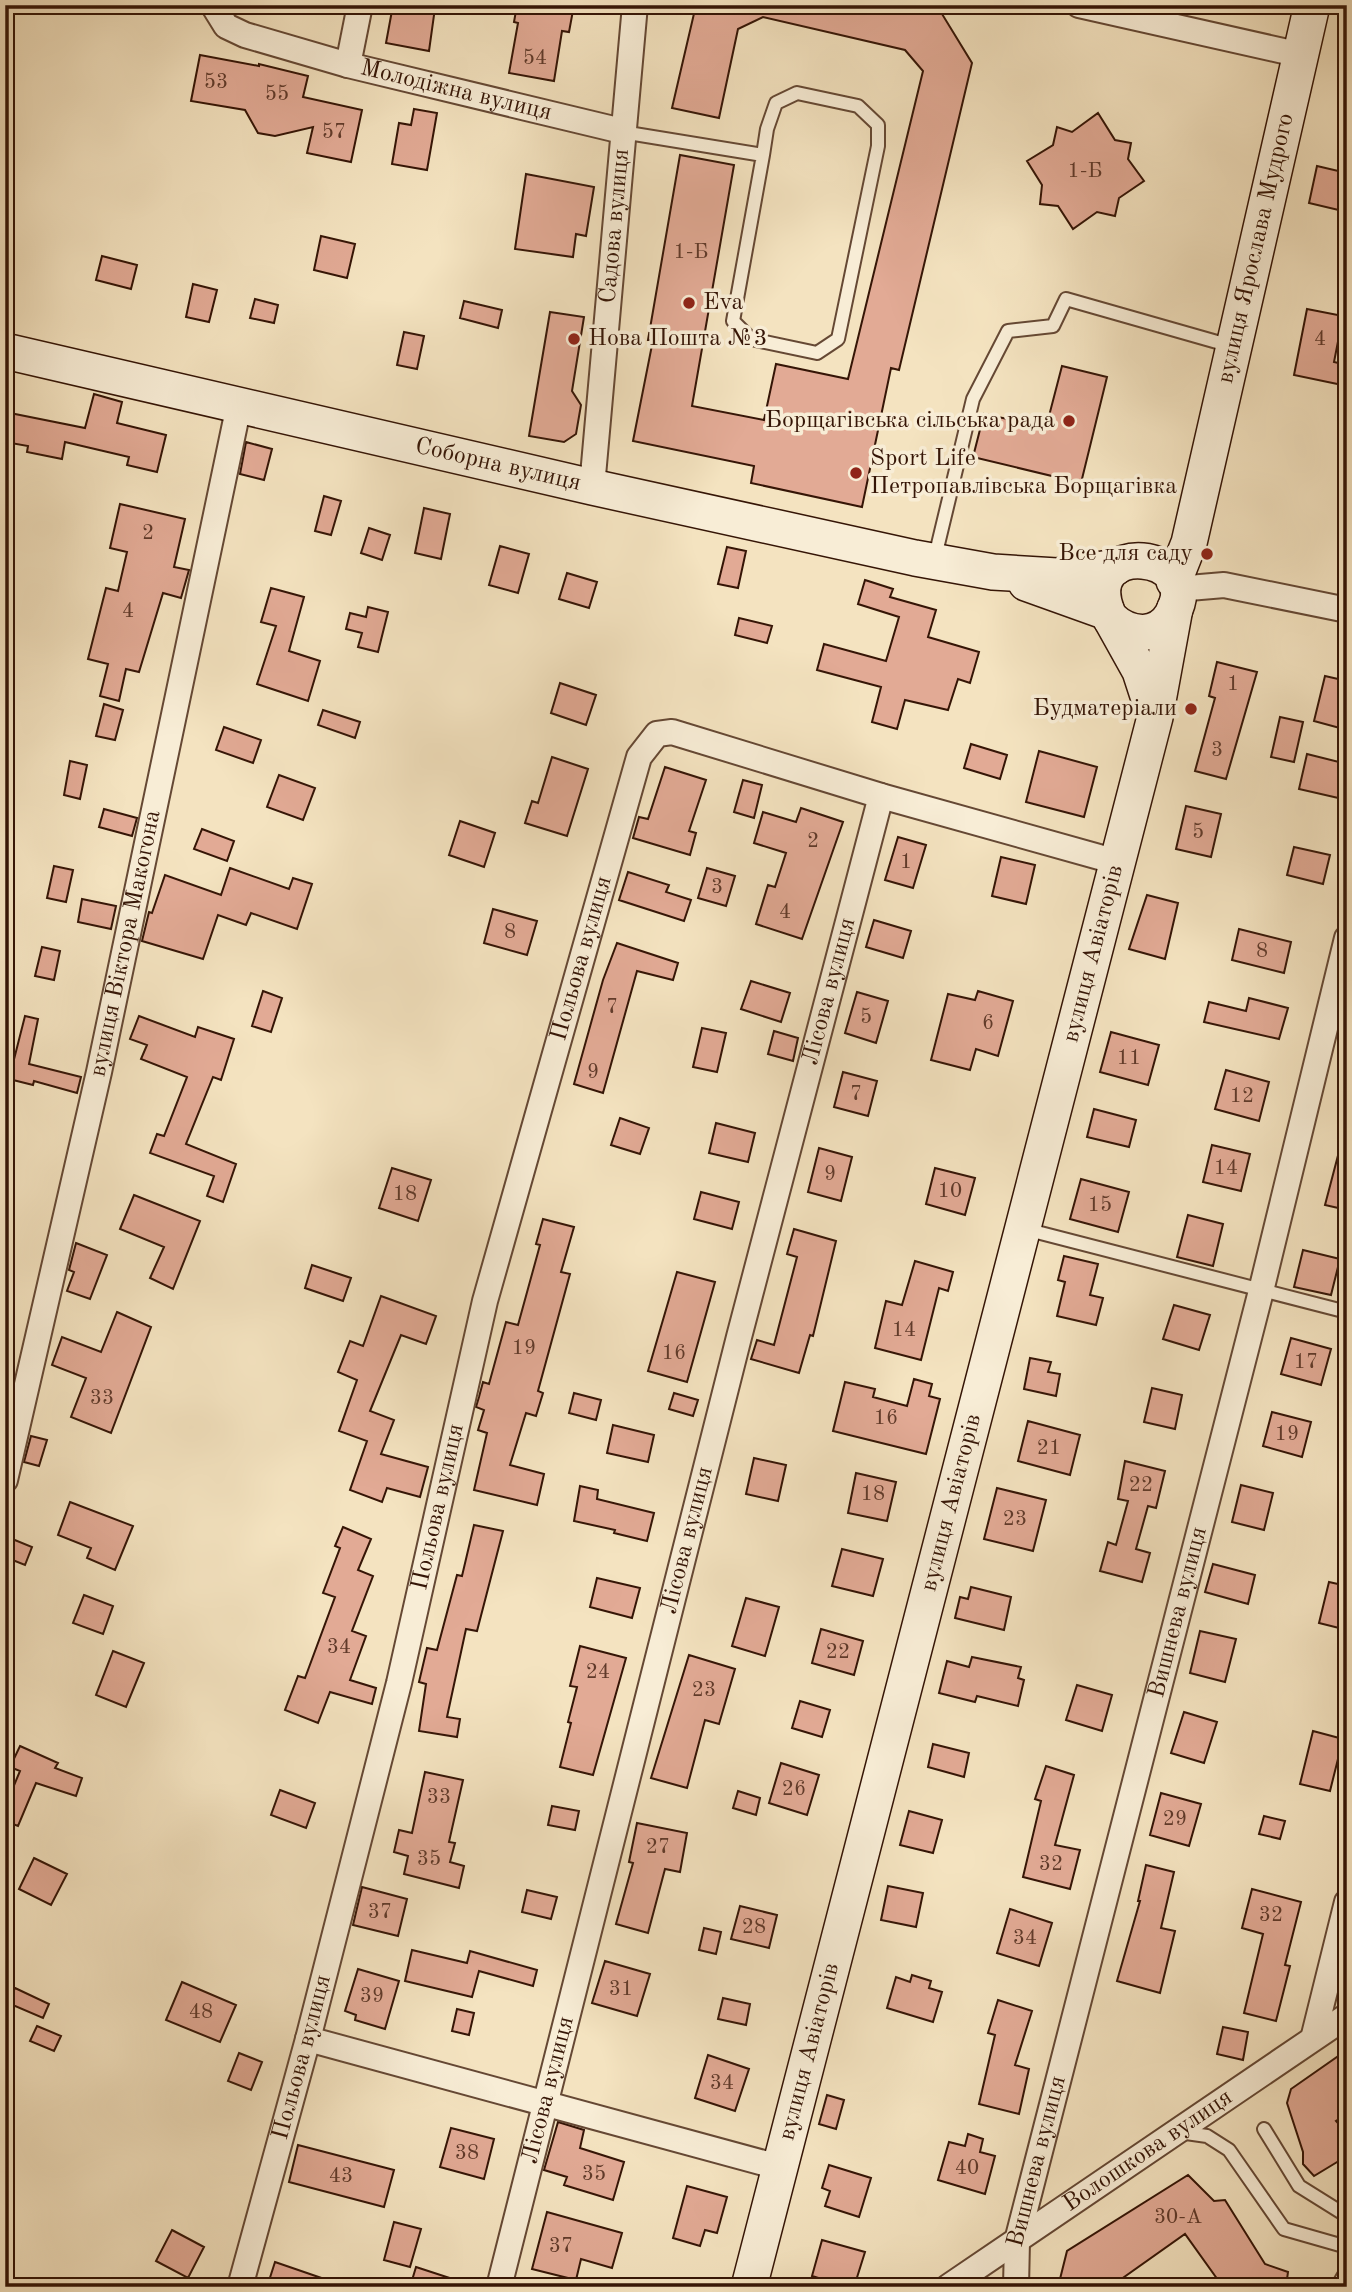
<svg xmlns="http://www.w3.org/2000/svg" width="1352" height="2292" font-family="'Old Standard TT',serif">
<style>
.building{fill:#e2aa95;stroke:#351506;stroke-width:2}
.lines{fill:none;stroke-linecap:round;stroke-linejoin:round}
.service-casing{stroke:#654834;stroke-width:16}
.minor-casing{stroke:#654834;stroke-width:28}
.secondary-casing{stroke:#351506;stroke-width:38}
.service{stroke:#f8edd6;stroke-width:12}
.minor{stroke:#f8edd6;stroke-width:24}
.secondary{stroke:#f8edd6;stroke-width:35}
.poi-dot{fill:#8f2418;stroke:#f8edd6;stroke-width:2.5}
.labels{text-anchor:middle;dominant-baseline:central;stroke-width:7;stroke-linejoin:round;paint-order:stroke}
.number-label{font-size:21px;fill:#603a2a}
.street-label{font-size:24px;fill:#351506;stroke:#f8edd6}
.poi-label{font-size:24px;fill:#351506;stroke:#f8edd6;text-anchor:start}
</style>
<rect width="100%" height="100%" fill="#f4e3c0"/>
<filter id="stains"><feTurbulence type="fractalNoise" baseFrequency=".00286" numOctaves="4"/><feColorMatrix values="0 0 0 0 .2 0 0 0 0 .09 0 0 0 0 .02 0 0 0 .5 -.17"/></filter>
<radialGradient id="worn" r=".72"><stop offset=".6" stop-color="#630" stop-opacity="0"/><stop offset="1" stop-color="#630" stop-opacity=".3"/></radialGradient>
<path class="building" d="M393 5 435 8 429 51 386 43Z
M517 5H574L569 32 562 31 554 81 509 73 518 23 514 22Z
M696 5H925L939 9 972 63 899 370 891 368 862 507 751 483 754 466 633 441 653 340H648L680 155 734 165 692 406 764 420 776 364 848 379 923 71 905 50 763 17 738 29 719 118 672 108Z
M200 55 259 66V64L308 76 303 97 362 110 351 162 307 153 313 127 275 136 258 133 245 110 191 101Z
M414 109 437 113 427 170 392 164 399 123 411 125Z
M1098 113 1115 140 1131 143 1128 159 1144 181 1119 198 1115 216 1097 212 1073 229 1058 206 1040 204 1042 185 1027 161 1053 145 1057 127 1072 132Z
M1317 166 1347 173V212L1309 203Z
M526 174 594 187 586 236 576 234 573 257 515 249Z
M321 236 355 244 347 278 314 270Z
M102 256 137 265 131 289 96 280Z
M193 284 217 290 209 322 186 317Z
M255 299 278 305 274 323 250 318Z
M464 301 502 310 498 328 460 318Z
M1307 309 1343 316 1334 362 1347 365V386L1294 375Z
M550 312 584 317 572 391 581 405 576 434 564 442 529 436Z
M404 332 424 336 417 369 397 365Z
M1062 366 1107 377 1081 483 973 457 984 414 1036 425 1049 416Z
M94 394 122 402 117 423 166 435 157 472 127 465 129 457 65 442 62 459 27 452 28 446 5 442V412L85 428Z
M246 442 272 449 264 480 240 474Z
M324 496 341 501 331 535 315 531Z
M120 504 185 519 174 567 189 570 181 598 163 593 139 672 126 669 119 701 100 696 108 664 88 659 106 588 118 591 127 552 110 548Z
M424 508 450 514 441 559 415 553Z
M369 528 390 535 382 560 361 553Z
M500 546 529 554 518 593 489 585Z
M727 547 746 551 738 588 718 584Z
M567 573 597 582 589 608 559 599Z
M865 580 893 589 890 597 936 610 928 637 979 652 970 683 958 679 948 710 905 700 897 729 872 722 881 687 817 670 824 644 886 661 899 617 858 604Z
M271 588 304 597 289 651 320 661 308 701 257 684 276 626 261 622Z
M368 607 388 612 378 652 358 647 362 633 346 629 350 613 366 617Z
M739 618 772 626 767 643 735 635Z
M1217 662 1257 672 1226 779 1195 771 1215 698 1209 696Z
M1325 676 1347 681V730L1314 721Z
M560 683 596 695 586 725 551 713Z
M104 704 123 710 115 740 96 736Z
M323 710 360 722 355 738 318 725Z
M1280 717 1303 722 1294 762 1271 757Z
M224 727 261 740 253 763 216 750Z
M971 744 1007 755 1000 779 964 768Z
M1039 751 1097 767 1084 817 1026 802Z
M1307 754 1347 764V800L1299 789Z
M552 757 588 769 567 836 525 823 532 801 538 803Z
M70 761 87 765 80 799 64 795Z
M665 767 706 780 689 831 696 833 690 855 633 838 639 817 648 819Z
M279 775 315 788 303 820 267 807Z
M743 780 762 785 754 818 734 812Z
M1186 806 1221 814 1211 857 1176 849Z
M801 808 843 822 802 939 756 924 768 885 775 887 786 853 754 843 763 812 796 822Z
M104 809 137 818 132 836 99 827Z
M460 821 495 833 484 867 449 855Z
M202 829 234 841 227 861 194 849Z
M898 837 926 845 913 888 885 880Z
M1294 847 1330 855 1323 884 1287 875Z
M1001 857 1035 865 1026 904 992 896Z
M54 866 73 870 66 902 47 898Z
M230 868 289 889 293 878 312 884 297 929 251 913 246 925 218 915 203 959 142 941 149 912 152 913 165 875 221 895Z
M707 868 735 876 726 906 698 898Z
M628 872 669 885 666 892 691 900 684 921 619 900Z
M1147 895 1178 903 1165 959 1129 949Z
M82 899 116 906 111 929 78 922Z
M493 909 537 921 527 955 484 943Z
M874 920 911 931 903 958 866 947Z
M1239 929 1291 942 1284 973 1232 960Z
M617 943 678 963 673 980 637 971 603 1093 574 1084 603 980Z
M42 947 60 951 54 980 35 976Z
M751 981 790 993 781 1022 741 1009Z
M263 991 282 998 271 1032 252 1026Z
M978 991 1013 1001 998 1056 976 1049 970 1070 931 1060 948 994 975 1000Z
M857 992 888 1001 876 1043 845 1033Z
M1249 998 1288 1008 1279 1039 1204 1022 1209 1002 1246 1011Z
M25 1016 38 1019 29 1064 81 1077 77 1093 34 1081 33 1085 9 1079Z
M139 1016 195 1037 198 1027 234 1039 221 1080 213 1077 186 1144 236 1164 223 1202 207 1196 214 1176 150 1153 157 1134 164 1136 187 1077 141 1059 147 1045 130 1039Z
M702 1028 726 1033 717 1072 693 1067Z
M774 1031 798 1038 793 1061 768 1054Z
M1111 1032 1159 1045 1148 1085 1100 1072Z
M1226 1070 1269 1082 1259 1121 1215 1109Z
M843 1072 877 1081 868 1116 834 1107Z
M1094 1109 1136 1120 1129 1147 1087 1137Z
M620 1118 649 1128 640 1154 611 1145Z
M716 1123 755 1133 748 1162 709 1153Z
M1341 1144H1347V1210L1325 1205Z
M1212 1145 1250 1154 1241 1191 1203 1182Z
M819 1148 852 1157 841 1201 808 1192Z
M392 1168 431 1180 418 1221 379 1208Z
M935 1168 975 1178 965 1215 926 1204Z
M1081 1179 1129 1192 1118 1232 1070 1219Z
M701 1192 739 1202 732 1229 694 1219Z
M134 1195 200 1221 173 1289 150 1278 164 1247 120 1229Z
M1188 1215 1223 1224 1213 1266 1177 1257Z
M543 1219 574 1227 561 1272 570 1274 538 1391 543 1393 536 1416 526 1413 510 1465 544 1474 537 1505 474 1490 487 1433 478 1430 484 1410 476 1407 479 1397 483 1382 489 1384 506 1322 518 1325 540 1245 536 1244Z
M794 1229 836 1241 813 1336 810 1335 799 1373 751 1359 757 1340 774 1345 797 1257 787 1254Z
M76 1243 107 1255 90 1299 67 1291 74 1272 69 1270Z
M1303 1250 1340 1259 1331 1295 1294 1287Z
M1064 1256 1098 1264 1090 1295 1103 1298 1096 1325 1057 1316 1065 1282 1058 1280Z
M915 1261 953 1272 948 1291 939 1288 921 1360 875 1348 886 1301 902 1305Z
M312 1265 351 1278 343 1301 305 1288Z
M677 1272 715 1282 687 1382 648 1371Z
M381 1296 436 1316 426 1344 401 1335 370 1411 394 1420 381 1454 428 1467 420 1497 387 1488 382 1502 350 1490 367 1441 339 1431 357 1380 338 1372 350 1341 363 1346Z
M1174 1305 1210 1315 1199 1350 1163 1339Z
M117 1312 151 1327 111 1433 71 1417 86 1378 52 1365 62 1337 101 1352Z
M1291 1338 1331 1349 1321 1385 1281 1374Z
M1030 1358 1051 1362 1048 1372 1060 1374 1056 1396 1024 1389Z
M914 1379 932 1384 929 1396 940 1399 926 1454 833 1431 845 1382 875 1389 873 1397 907 1406Z
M1152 1388 1182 1395 1175 1429 1144 1422Z
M574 1393 601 1400 596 1420 569 1413Z
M674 1393 698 1400 693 1416 669 1409Z
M1272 1412 1311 1422 1302 1457 1263 1446Z
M1028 1421 1080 1435 1070 1475 1018 1461Z
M613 1425 654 1435 648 1462 607 1453Z
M31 1436 47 1440 39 1466 24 1462Z
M754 1458 786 1465 778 1501 746 1494Z
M1125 1461 1165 1471 1156 1508 1148 1506 1136 1549 1150 1553 1142 1582 1100 1571 1108 1542 1116 1545 1128 1501 1118 1499Z
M856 1473 896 1482 887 1521 848 1513Z
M1241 1485 1273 1493 1264 1530 1232 1522Z
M580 1486 598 1490 597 1499 654 1513 647 1541 614 1533 615 1530 574 1521Z
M997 1488 1046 1500 1033 1551 984 1539Z
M70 1502 133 1526 115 1570 87 1558 91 1548 58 1535Z
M474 1525 503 1531 477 1631 466 1629 447 1717 460 1719 457 1737 419 1731 426 1684 419 1682 427 1648 437 1650 457 1575 462 1576Z
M343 1527 371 1539 358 1570 373 1576 352 1631 366 1636 350 1680 376 1688 372 1704 330 1692 318 1723 285 1710 298 1676 305 1678 335 1597 323 1593 340 1548 335 1546Z
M5 1536 32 1547 25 1565 5 1557Z
M842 1549 883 1559 873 1596 832 1586Z
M1213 1564 1255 1575 1248 1604 1205 1592Z
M597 1578 640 1588 632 1618 590 1607Z
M1329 1582 1347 1586V1630L1319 1623Z
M971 1587 1011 1597 1004 1630 955 1618 960 1597 968 1599Z
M84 1595 113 1606 103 1634 73 1623Z
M746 1598 779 1607 765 1656 732 1646Z
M821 1629 863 1641 854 1675 812 1663Z
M1200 1631 1236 1639 1225 1682 1190 1673Z
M580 1646 626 1658 593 1775 560 1767 571 1723 568 1722 577 1687 570 1686Z
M113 1651 144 1663 126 1707 96 1695Z
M689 1655 735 1669 719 1724 705 1720 687 1788 651 1778Z
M972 1657 1021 1667 1018 1678 1024 1680 1018 1706 977 1696 975 1702 939 1693 947 1661 969 1667Z
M1077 1685 1112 1695 1102 1731 1066 1720Z
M800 1701 830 1710 822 1737 792 1728Z
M1184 1712 1217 1722 1204 1763 1171 1753Z
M1313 1731 1343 1739 1330 1791 1300 1784Z
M933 1744 969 1753 964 1777 928 1767Z
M20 1746 58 1763 55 1768 82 1778 76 1796 36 1783 18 1826 5 1821V1807L20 1771 10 1767Z
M781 1763 819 1775 807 1815 769 1803Z
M1046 1766 1074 1775 1055 1845 1080 1850 1070 1889 1023 1877 1041 1801 1035 1799Z
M425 1772 463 1780 449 1842 455 1843 450 1862 464 1866 459 1888 404 1874 408 1856 394 1852 399 1830 412 1833Z
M280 1790 315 1803 306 1828 271 1815Z
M738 1791 760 1798 756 1815 733 1808Z
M1161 1793 1201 1804 1189 1846 1150 1835Z
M552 1806 579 1811 575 1830 548 1825Z
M909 1811 942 1820 933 1853 900 1845Z
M1264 1816 1285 1821 1280 1839 1259 1834Z
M637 1823 687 1833 680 1872 665 1869 648 1933 616 1924 633 1863 629 1862Z
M34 1858 67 1874 51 1905 19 1889Z
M1146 1865 1174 1872 1161 1928 1175 1931 1160 1993 1117 1981 1140 1901H1138Z
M888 1886 923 1893 916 1927 881 1920Z
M362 1887 407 1899 398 1936 353 1925Z
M1252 1889 1301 1902 1285 1965 1290 1966 1276 2021 1244 2013 1263 1934 1242 1928Z
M527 1890 557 1897 551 1919 522 1912Z
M740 1906 777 1915 769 1948 731 1939Z
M1010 1909 1052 1923 1039 1966 997 1953Z
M704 1928 721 1932 716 1954 699 1950Z
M412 1950 467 1963 470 1951 537 1970 533 1986 479 1971 472 1997 405 1981Z
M605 1961 650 1974 637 2016 592 2003Z
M358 1969 399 1981 385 2029 355 2020 356 2015 345 2011Z
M912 1975 931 1981 929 1988 942 1992 933 2022 887 2008 896 1977 910 1982Z
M182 1982 236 2005 220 2042 166 2020Z
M15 1988 49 2004 43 2018 8 2003Z
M723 1998 750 2004 746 2025 718 2019Z
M998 2000 1032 2011 1015 2065 1029 2069 1019 2114 979 2104 995 2035 988 2033Z
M457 2009 474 2013 469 2035 452 2031Z
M37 2026 61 2036 54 2051 30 2041Z
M1223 2027 1248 2032 1243 2060 1217 2054Z
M1347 2050V2114L1336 2121 1347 2133V2156L1314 2176 1303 2164V2152L1287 2103 1291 2089Z
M239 2053 262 2062 251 2090 228 2081Z
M708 2055 749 2069 735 2111 695 2098Z
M827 2095 844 2100 836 2129 819 2124Z
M558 2122 584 2130 580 2148 624 2162 613 2200 564 2185 567 2177 544 2170Z
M451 2128 494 2139 484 2179 440 2167Z
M968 2134 983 2139 980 2152 995 2156 985 2194 938 2180 949 2142 965 2146Z
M298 2145 394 2170 384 2207 289 2182Z
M829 2165 871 2178 859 2217 825 2206 830 2191 822 2188Z
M1188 2175 1214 2201 1225 2200 1265 2264 1288 2272 1286 2287H1223L1185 2234 1110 2287H1058L1067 2251Z
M687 2186 727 2197 717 2233 705 2230 700 2246 673 2238Z
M547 2212 622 2233 612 2268 581 2259 576 2280 532 2269Z
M394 2222 421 2229 410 2267 384 2260Z
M172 2230 204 2247 188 2278 156 2261Z
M822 2240 865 2252 854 2287H824L825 2280 812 2276Z
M275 2262 339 2284V2287H267Z
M416 2267 465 2283V2287H410Z"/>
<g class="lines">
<g class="service-casing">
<path id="service" d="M622 132 763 155 733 321 751 339 817 353 838 339 878 146V125L858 106 797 93 776 103 767 129 763 155
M934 561 973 399 1008 331 1053 326 1066 299 1231 346
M1025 1229 1347 1312
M1264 2129 1299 2186 1347 2216
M1179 2132 1207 2136 1229 2150 1284 2229 1347 2247
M1337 2287 1347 2270"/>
</g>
<g class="minor-casing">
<g id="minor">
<path id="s1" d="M213 5 226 26 245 35 348 65 622 131"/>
<path d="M1079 5 1301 55"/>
<path d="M348 65 360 5"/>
<path id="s2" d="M592 487 635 5"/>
<path d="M1177 589 1224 585 1347 610"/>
<path id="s3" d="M5 1480 99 1072 239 405"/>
<path d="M1314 2035 1347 1902"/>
<path d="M308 2039 782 2168"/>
<path id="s4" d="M240 2287 308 2039 399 1683 485 1301 639 757 657 734 672 732 881 796 1117 862"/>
<path id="s5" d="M499 2287 739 1337 881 796"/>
<path id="s6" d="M948 2287 1347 2016"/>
<path id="s7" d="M1016 2287 1017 2241 1261 1291 1347 938"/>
</g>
</g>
<g class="secondary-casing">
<g id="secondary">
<path id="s8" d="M5 351 592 487 915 558 993 572 1057 576 1116 567"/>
<path id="s9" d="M1174 581 1189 543 1312 5"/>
<path d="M1026 583 1107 612"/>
<path d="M1107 612C1078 537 1209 550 1172 615 1158 639 1129 636 1111 619"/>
<path d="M1111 619 1140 671 1154 714"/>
<path id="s10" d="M749 2287 1155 717 1175 608"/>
</g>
</g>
<use href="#service" class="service"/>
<use href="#minor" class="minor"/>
<use href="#secondary" class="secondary"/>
</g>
<g class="poi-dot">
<circle cx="689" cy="303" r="7"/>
<circle cx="574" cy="339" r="7"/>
<circle cx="1069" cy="421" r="7"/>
<circle cx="856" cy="473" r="7"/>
<circle cx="1207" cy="554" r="7"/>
<circle cx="1191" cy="709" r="7"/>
</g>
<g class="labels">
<g class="number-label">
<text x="535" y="58">54</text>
<text x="216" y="82">53</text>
<text x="277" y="94">55</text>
<text x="334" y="132">57</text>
<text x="1085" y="171">1-Б</text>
<text x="691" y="252">1-Б</text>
<text x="1320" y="339">4</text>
<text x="148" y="533">2</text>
<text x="128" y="611">4</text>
<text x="1233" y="684">1</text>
<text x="1217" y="750">3</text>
<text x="1198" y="832">5</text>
<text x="813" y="841">2</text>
<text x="906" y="862">1</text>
<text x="717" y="887">3</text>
<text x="785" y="912">4</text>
<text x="510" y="932">8</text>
<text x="1262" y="951">8</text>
<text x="612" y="1007">7</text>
<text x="866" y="1017">5</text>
<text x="988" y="1023">6</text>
<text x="1129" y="1058">11</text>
<text x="593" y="1072">9</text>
<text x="856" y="1094">7</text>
<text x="1242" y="1096">12</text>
<text x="1226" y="1168">14</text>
<text x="830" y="1174">9</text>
<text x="950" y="1191">10</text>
<text x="405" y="1194">18</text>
<text x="1100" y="1205">15</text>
<text x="904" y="1330">14</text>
<text x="524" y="1348">19</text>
<text x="674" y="1353">16</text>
<text x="1306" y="1362">17</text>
<text x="102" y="1398">33</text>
<text x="886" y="1418">16</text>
<text x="1287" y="1434">19</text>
<text x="1049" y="1448">21</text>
<text x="1141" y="1485">22</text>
<text x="873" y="1494">18</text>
<text x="1015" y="1519">23</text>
<text x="339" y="1647">34</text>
<text x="838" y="1652">22</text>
<text x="598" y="1672">24</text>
<text x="704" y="1690">23</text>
<text x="794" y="1789">26</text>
<text x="439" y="1797">33</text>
<text x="1175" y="1819">29</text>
<text x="658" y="1847">27</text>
<text x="429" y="1859">35</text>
<text x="1051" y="1864">32</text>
<text x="380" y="1912">37</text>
<text x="1271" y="1915">32</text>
<text x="754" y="1927">28</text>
<text x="1025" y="1938">34</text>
<text x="621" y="1989">31</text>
<text x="372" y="1996">39</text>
<text x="201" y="2012">48</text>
<text x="722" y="2083">34</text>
<text x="467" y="2153">38</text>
<text x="967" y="2168">40</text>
<text x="594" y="2174">35</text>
<text x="341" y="2176">43</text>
<text x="1178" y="2217">30-А</text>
<text x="561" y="2246">37</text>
</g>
<g class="street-label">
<text stroke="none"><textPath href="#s1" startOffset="264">Молодіжна вулиця</textPath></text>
<text stroke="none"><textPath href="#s2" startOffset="262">Садова вулиця</textPath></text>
<text stroke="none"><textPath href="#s9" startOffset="343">вулиця Ярослава Мудрого</textPath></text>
<text stroke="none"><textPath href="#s8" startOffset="506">Соборна вулиця</textPath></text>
<text stroke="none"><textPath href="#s3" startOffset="550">вулиця Віктора Макогона</textPath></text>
<text stroke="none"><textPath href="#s10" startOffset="1377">вулиця Авіаторів</textPath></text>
<text stroke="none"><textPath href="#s4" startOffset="1372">Польова вулиця</textPath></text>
<text stroke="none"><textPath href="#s5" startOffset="1337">Лісова вулиця</textPath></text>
<text stroke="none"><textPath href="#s10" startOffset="810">вулиця Авіаторів</textPath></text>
<text stroke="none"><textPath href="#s4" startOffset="805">Польова вулиця</textPath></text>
<text stroke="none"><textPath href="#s5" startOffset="770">Лісова вулиця</textPath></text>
<text stroke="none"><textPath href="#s7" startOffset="695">Вишнева вулиця</textPath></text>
<text stroke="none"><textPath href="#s10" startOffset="243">вулиця Авіаторів</textPath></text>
<text stroke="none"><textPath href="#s4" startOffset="238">Польова вулиця</textPath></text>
<text stroke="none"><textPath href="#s5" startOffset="203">Лісова вулиця</textPath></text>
<text stroke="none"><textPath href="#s6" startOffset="242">Волошкова вулиця</textPath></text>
<text stroke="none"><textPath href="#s7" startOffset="128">Вишнева вулиця</textPath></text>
</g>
<g class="poi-label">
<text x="703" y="303">Eva</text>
<text x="588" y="339">Нова Пошта №3</text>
<text x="1055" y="421" text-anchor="end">Борщагівська сільська рада</text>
<text x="870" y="459">Sport Life<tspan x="870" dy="28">Петропавлівська Борщагівка</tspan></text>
<text x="1193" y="554" text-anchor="end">Все для саду</text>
<text x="1177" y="709" text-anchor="end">Будматеріали</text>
</g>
</g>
<rect width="1352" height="2292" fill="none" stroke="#f4e3c0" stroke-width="28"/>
<rect x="7" y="7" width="1338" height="2278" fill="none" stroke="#351506" stroke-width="3.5"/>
<rect x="14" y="14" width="1324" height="2264" fill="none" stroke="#351506" stroke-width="2"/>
<rect width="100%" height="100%" filter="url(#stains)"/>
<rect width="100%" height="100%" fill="url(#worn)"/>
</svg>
